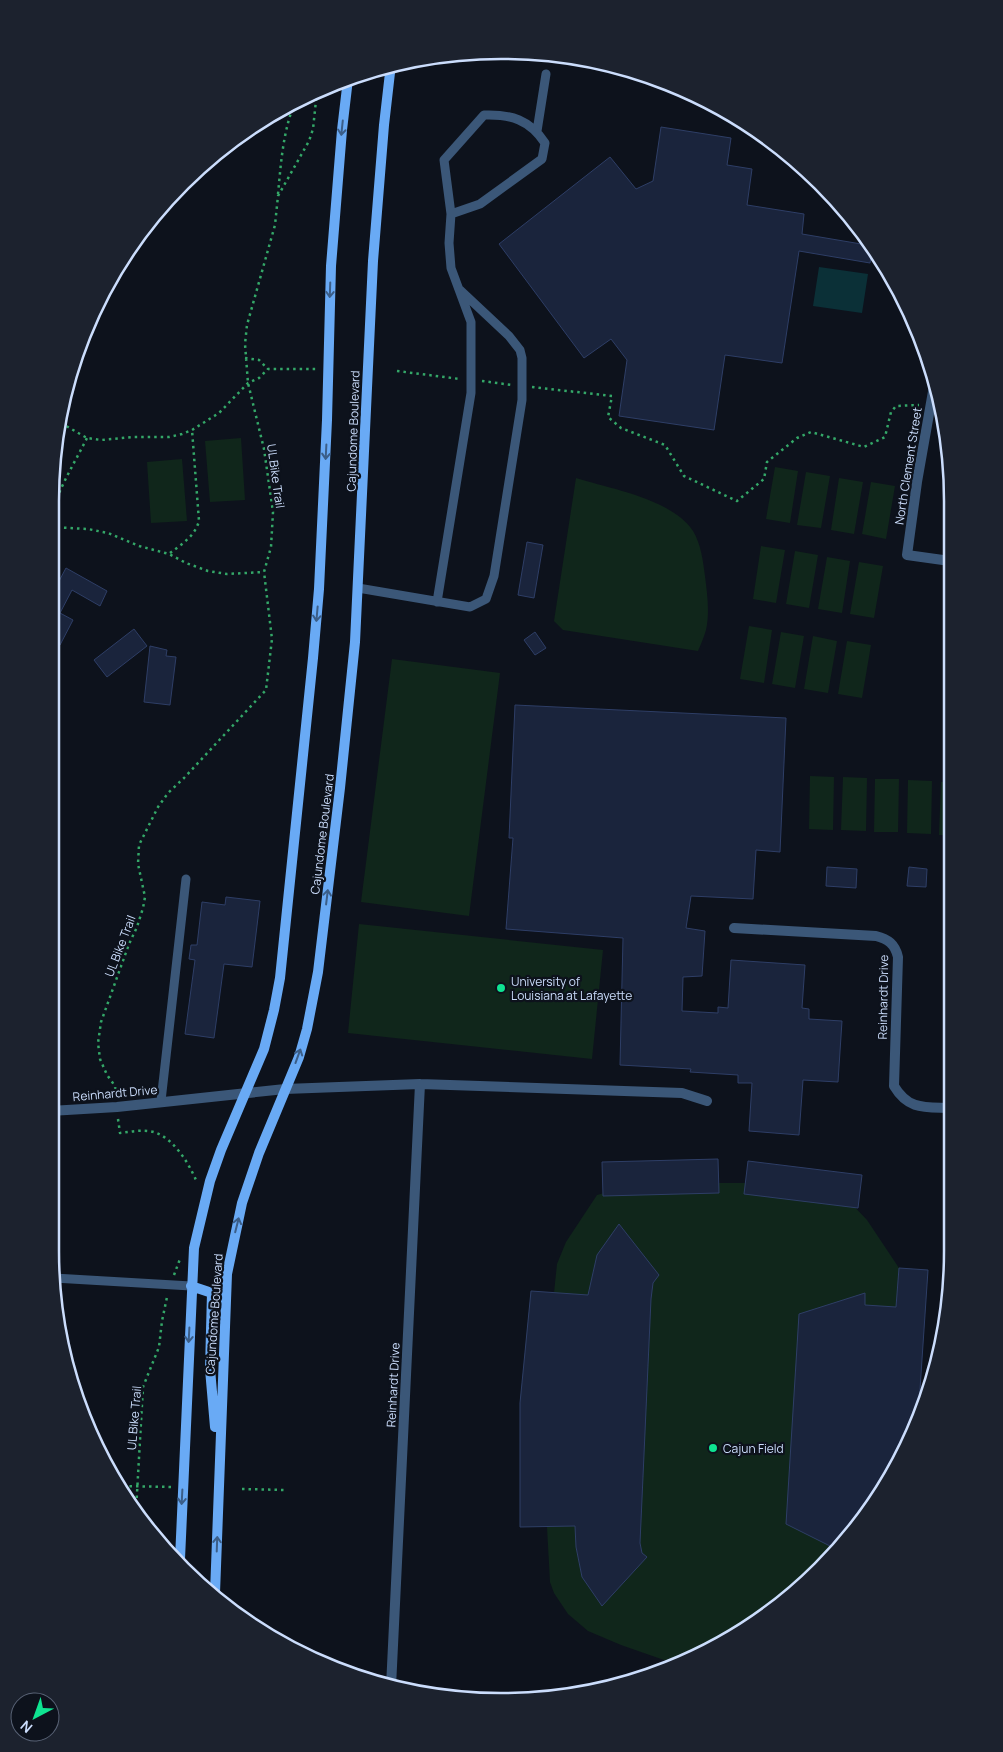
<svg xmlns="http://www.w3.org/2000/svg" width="1003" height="1752" font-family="Manrope,sans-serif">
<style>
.green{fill:#10261b}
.water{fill:#0b3037}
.building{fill:#1a243c;stroke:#2e3e66}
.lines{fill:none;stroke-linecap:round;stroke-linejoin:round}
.path{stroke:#34a768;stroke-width:2.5;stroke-dasharray:2.5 4;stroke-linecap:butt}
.lane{stroke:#3b5778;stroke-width:9}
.street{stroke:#3b5778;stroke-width:10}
.secondary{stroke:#69aaf5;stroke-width:10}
.oneway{stroke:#3b5e88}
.poi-dot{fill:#0fe491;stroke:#0d121c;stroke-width:2}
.labels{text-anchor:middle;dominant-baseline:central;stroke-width:4.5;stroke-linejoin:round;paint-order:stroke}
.street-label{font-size:12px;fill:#cbddfc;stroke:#0d121c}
.poi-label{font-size:12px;fill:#cbddfc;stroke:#0d121c;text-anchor:start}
.rim{fill:none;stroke:#cbddfc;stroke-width:2.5}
</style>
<rect width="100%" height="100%" fill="#0d121c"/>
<path class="green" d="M241 438 245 500 210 502 205 441Z
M182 459 187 521 151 523 147 462Z
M775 467 798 471 790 523 766 519Z
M806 472 830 476 821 528 797 525Z
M576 478C611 489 672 499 693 531 701 544 703 561 705 576 707 593 710 612 706 630 704 637 701 644 698 651L563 630 554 621Z
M839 478 863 482 854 534 831 530Z
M871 482 895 486 886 539 862 534Z
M761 546 785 550 776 603 753 599Z
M795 551 818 555 809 608 786 604Z
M827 557 850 561 842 613 818 609Z
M859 562 883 566 874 618 850 614Z
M749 626 772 630 764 683 740 679Z
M781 632 804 636 795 688 772 684Z
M813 636 837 641 828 693 804 689Z
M847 641 871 645 862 698 838 694Z
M392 659 500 673 469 916 361 902Z
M810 776 834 777 833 830 809 829Z
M843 777 867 778 866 831 841 830Z
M875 779H899L898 832H874Z
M908 780 932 781 931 834 907 833Z
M941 782H950L951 835H939Z
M359 924 603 950 592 1059 348 1033Z
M640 1183H764L847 1199 867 1220 899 1268 928 1270 918 1419 892 1476 799 1590 683 1662 664 1660 621 1645 588 1631 568 1614 554 1593 550 1582 547 1527H520V1403L531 1291 554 1293 557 1264 566 1242 597 1195Z"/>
<path class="water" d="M819 267 868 274 862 313 813 306Z"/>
<path class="building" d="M661 127 731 138 727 165 752 169 747 205 804 214 802 234 873 246 870 263 799 251 782 363 725 355 714 430 619 416 627 360 611 339 584 358 499 244 610 157 636 189 653 181Z
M527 542 543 545 534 598 518 595Z
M66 568 107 591 100 606 72 590 60 613 73 620 60 645 51 640V596Z
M134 629 147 646 107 677 94 660Z
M535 632 546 648 535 655 524 640Z
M150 646 167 650 166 656 176 657 170 705 144 702Z
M515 705 786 718 780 852 756 850 753 899 691 896 686 928 705 931 702 976 683 977 682 1011 718 1013V1007L728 1008 731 960 805 965 802 1008 809 1009V1019L842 1021 838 1082 803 1080 799 1135 749 1131 752 1083H738V1075L690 1072 691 1069 620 1065 623 938 506 929 513 838H509Z
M827 867 857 869 856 888 826 886Z
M909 867 927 869 926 887 907 886Z
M226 897 260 901 252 967 224 964 214 1038 185 1034 195 960 189 959 191 945H197L202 902 225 905Z
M718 1159 719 1193 603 1196 602 1162Z
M748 1161 862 1175 858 1208 744 1194Z
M619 1224 659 1275 653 1283 651 1299 640 1543 642 1553 647 1557 602 1606 582 1577 576 1547 575 1526 520 1527V1403L531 1291 588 1295 597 1255Z
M899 1268 928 1270 918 1419 892 1476 834 1548 786 1524 799 1314 865 1293V1305L896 1307Z"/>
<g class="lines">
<path class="path" d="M278 194C281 163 283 129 296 100
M245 358 259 360 268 369
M397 371 460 379
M482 381 512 385
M532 387 612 396 608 417 621 428 665 445 684 476 737 501 764 479 767 462 797 438 811 432 864 447 885 437 891 412 896 406 919 405
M61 423 87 438 101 440 133 437H169L182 434 192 430 219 413 248 383 259 378 268 369H316
M51 527 88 529 108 533 139 546 169 554 186 563 208 571 227 574 264 572
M51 537C56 524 52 511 57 498 65 478 77 458 87 438
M170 553C182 544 195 536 199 521L192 430
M116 1096 115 1086 107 1075 100 1059 98 1043 101 1022 129 944 137 927 143 908 145 897 138 864 139 845 158 807 168 793 184 778 266 690 272 639 264 572 271 547 273 512 264 449 248 383 245 344 247 325 275 225 278 196 309 141 313 129 317 91
M118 1119 120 1133C129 1132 138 1130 148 1131 171 1133 188 1162 196 1180
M174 1275 180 1259
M66 1349H70
M123 1486 171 1487
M242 1489 284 1490
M136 1511 143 1387 159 1347 162 1321 167 1297"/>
<path class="lane" d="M537 131 546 74
M358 588 470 607 486 599 494 576 522 400V358L520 350 509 336 460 290
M437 602 471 393V322L451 268 449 243 451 214 480 204 542 159 545 143C530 120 511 114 484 115L444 160 451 214
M161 1101 186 879
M54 1278 191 1286"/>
<path class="street" d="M935 380 917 482 907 555 950 561
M734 928 876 936C888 939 895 944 898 957L894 1086C909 1111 926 1107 951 1108
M50 1111 117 1107 285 1089 420 1084 682 1093 707 1101
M391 1687 420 1084"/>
<path class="secondary" d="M191 1286 212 1293 210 1369 215 1427
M180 1559 194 1248 210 1181 221 1150 264 1049 274 1010 280 978 313 658 319 589 327 420 331 266 342 130 348 79
M215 1593 227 1274 242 1203 259 1153 299 1057 307 1029 318 972 340 788 355 642 373 261 384 125 391 64"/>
</g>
<defs><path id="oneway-shaft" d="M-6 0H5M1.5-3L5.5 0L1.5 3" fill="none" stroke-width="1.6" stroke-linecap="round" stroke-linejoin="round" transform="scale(1.25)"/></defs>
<g class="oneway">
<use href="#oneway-shaft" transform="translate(342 128) rotate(96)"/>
<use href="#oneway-shaft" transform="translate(330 290) rotate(92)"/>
<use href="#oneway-shaft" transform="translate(326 452) rotate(93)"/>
<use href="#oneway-shaft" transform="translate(317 614) rotate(95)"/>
<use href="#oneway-shaft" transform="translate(327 897) rotate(-83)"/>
<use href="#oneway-shaft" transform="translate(298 1056) rotate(-70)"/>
<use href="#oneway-shaft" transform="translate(237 1225) rotate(-76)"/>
<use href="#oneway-shaft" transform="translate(189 1335) rotate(93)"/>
<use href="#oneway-shaft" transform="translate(182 1497) rotate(93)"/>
<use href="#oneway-shaft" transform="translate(217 1544) rotate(-88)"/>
</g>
<g class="poi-dot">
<circle cx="501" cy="988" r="5"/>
<circle cx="713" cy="1448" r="5"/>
</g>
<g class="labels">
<g class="street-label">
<text transform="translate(353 431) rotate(-88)">Cajundome Boulevard</text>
<text transform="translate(908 466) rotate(-81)">North Clement Street</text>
<text transform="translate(276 476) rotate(82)">UL Bike Trail</text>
<text transform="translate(322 834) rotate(-83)">Cajundome Boulevard</text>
<text transform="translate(120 946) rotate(-69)">UL Bike Trail</text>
<text transform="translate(883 997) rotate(-89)">Reinhardt Drive</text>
<text transform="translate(115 1093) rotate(-5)">Reinhardt Drive</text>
<text transform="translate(214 1314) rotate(-86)">Cajundome Boulevard</text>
<text transform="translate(393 1385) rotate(-87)">Reinhardt Drive</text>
<text transform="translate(134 1418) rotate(-85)">UL Bike Trail</text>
</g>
<g class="poi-label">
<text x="511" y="981">University of<tspan x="511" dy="14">Louisiana at Lafayette</tspan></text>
<text x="723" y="1448">Cajun Field</text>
</g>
</g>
<path d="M0 0H1003V1752H0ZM501 59H502A442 442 0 0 1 944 501V1251A442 442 0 0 1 502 1693H501A442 442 0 0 1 59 1251V501A442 442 0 0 1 501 59Z" fill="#1c222e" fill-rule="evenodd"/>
<path class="rim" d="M501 59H502A442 442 0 0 1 944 501V1251A442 442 0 0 1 502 1693H501A442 442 0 0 1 59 1251V501A442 442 0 0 1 501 59Z"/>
<g transform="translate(35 1717) rotate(221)"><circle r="24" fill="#0d121c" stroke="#596376"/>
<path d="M0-4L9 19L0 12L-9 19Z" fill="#0fe491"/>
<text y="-8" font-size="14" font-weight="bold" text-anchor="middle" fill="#cbddfc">N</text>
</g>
</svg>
